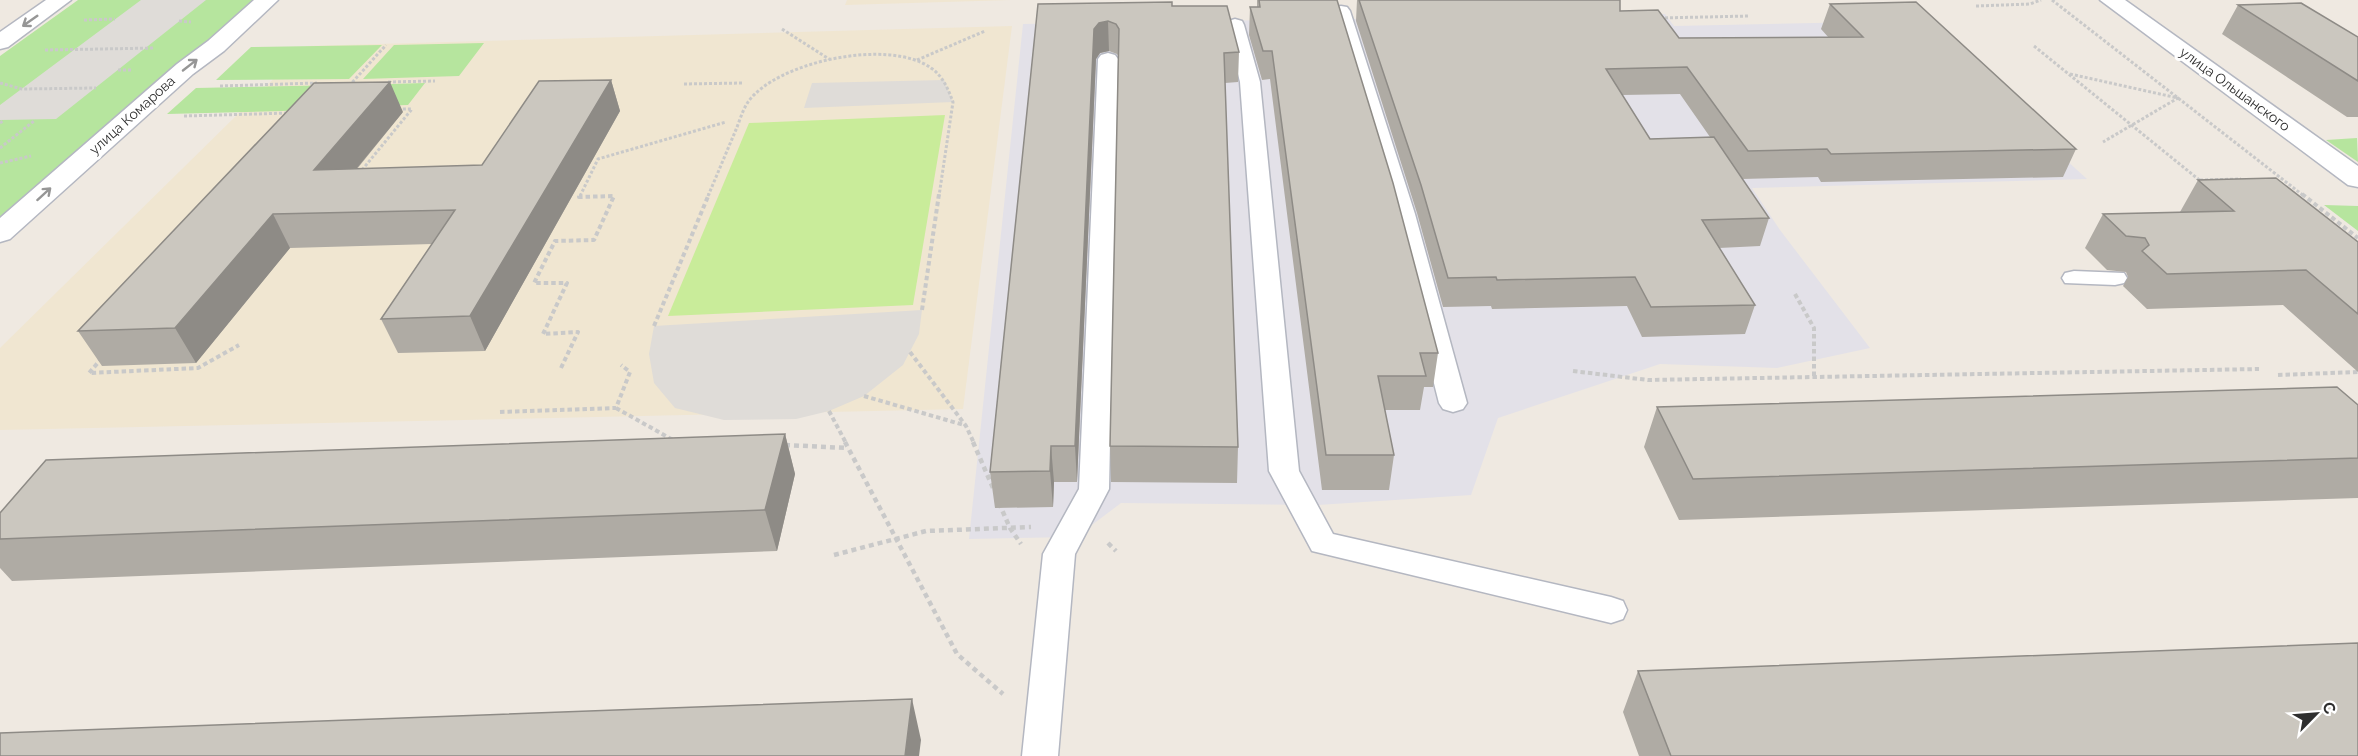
<svg xmlns="http://www.w3.org/2000/svg" width="2358" height="756" font-family="Raleway,sans-serif">
<style>
.industrial{fill:#e3e1e8}
.education{fill:#f0e6d1}
.green{fill:#b6e59e}
.pitch{fill:#c9ec9a}
.plaza{fill:#dfdcd8}
.lines{fill:none;stroke-linecap:round;stroke-linejoin:round}
.service-casing{stroke:#b4b7c1;stroke-width:3}
.minor-casing{stroke:#b4b7c1;stroke-width:3}
.tertiary-casing{stroke:#b4b7c1;stroke-width:3}
.path-far2{stroke:#c9c9c9;stroke-width:3;stroke-dasharray:3 2;stroke-linecap:butt}
.path-far1{stroke:#c9c9c9;stroke-width:4;stroke-dasharray:4.5 3;stroke-linecap:butt}
.path{stroke:#c9c9c9;stroke-width:4.5;stroke-dasharray:5 4;stroke-linecap:butt}
.service{fill:#fff;fill-rule:evenodd}
.minor{fill:#fff;fill-rule:evenodd}
.tertiary{fill:#fff;fill-rule:evenodd}
.wall{fill:#afaba4;fill-rule:evenodd}
.shaded-wall{fill:#8e8b86}
.building{fill:#cbc7bf;stroke:#8e8b86;stroke-width:1.5}
.oneway{stroke:#969696}
.labels{text-anchor:middle;dominant-baseline:central;stroke-width:6;stroke-linejoin:round;paint-order:stroke}
.far-street-label{font-size:14px;fill:#2e2e2e;stroke:#fff}
</style>
<rect width="100%" height="100%" fill="#efe9e1"/>
<path class="industrial" d="M1665 14 1674 26 1913 21 2087 179 1752 188 1780 230 1870 348 1777 368 1660 364 1498 418 1471 495 1318 505 1121 503 1076 537 969 539 1023 24Z"/>
<path class="education" d="M847 0H1011L845 5Z
M1012 26 963 409 0 430V348L307 46Z"/>
<path class="green" d="M78 0H258L0 227V56Z
M484 43 459 76 363 79 394 45Z
M382 45 349 79 216 80 251 47Z
M425 83 408 105 340 107 360 85Z
M344 85 320 110 167 114 196 88Z
M2357 138 2358 162 2326 140Z
M2324 205 2358 206V231Z"/>
<path class="pitch" d="M945 115 913 305 668 316 749 123Z"/>
<path class="plaza" d="M141 0H206L56 119 0 120V105Z
M944 80 953 102 804 108 812 83Z
M922 310 919 334 903 365 864 396 829 411 796 419 724 420 675 408 654 383 649 354 654 326Z"/>
<g class="lines">
<g class="service-casing">
<path id="service" d="M1341 6 1347 7 1350 11 1415 214 1467 403 1463 409 1453 412 1443 409 1439 403 1391 214 1332 11 1335 7Z
M1235 19 1242 21 1244 25 1260 82 1299 471 1333 534 1611 597 1623 601 1627 610 1623 619 1611 623 1312 551 1269 471 1240 82 1226 25 1228 21Z
M1108 53 1115 55 1118 59 1109 489 1075 554 1058 756H1022L1043 554 1079 489 1098 59 1101 55Z
M2074 271 2124 273 2127 278 2124 283 2115 285 2065 283 2062 278 2065 273Z"/>
</g>
<g class="minor-casing">
<path id="minor" d="M2100 0H2125L2358 166V187L2348 185Z"/>
</g>
<g class="tertiary-casing">
<path id="tertiary" d="M46 0H71L8 47 0 49V32Z
M254 0H278L224 51 193 74 10 239 0 242V218L177 64 208 41Z"/>
</g>
<path class="path-far2" d="M2052 0 2304 196
M1976 6 2030 4 2041 0
M1660 18 1749 16
M84 20 115 19
M179 21 191 22
M782 29 829 59
M2034 46 2203 183
M45 50 155 48
M917 60 985 31
M118 70H133
M2070 74 2178 98 2103 142
M388 82 435 81
M0 83 22 89 96 88
M684 84 742 83
M220 86 317 83
M349 86 386 45
M184 116 290 113
M0 123 3 121
M0 148 34 121
M0 163 31 156
M362 170 412 109H397
M2200 180 2241 179
M580 196 598 159 726 122
M708 196C717 175 726 153 735 132 739 123 742 111 748 102 777 61 890 38 931 68 943 76 948 89 953 102L939 196"/>
<path class="path-far1" d="M2302 194 2358 238
M1795 294 1814 328V377
M922 310 939 194
M654 326 709 194
M910 352 966 426 974 443
M102 358 89 373 198 368 239 345
M561 368 578 332 543 334 567 283H534L555 241 594 240 614 196 579 197 580 194
M1573 371 1648 380 2259 369
M2278 375 2358 372
M864 396 964 425
M616 408 673 440
M829 411 846 443
M500 412 616 408 630 372 621 365"/>
<path class="path" d="M845 442 957 654 1003 694
M973 442 993 488
M785 445 848 448
M999 503 1010 528 1021 544
M1108 543 1116 551
M834 555 926 531 1031 527"/>
<use href="#service" class="service"/>
<use href="#minor" class="minor"/>
<use href="#tertiary" class="tertiary"/>
</g>
<path class="wall" d="M1257 0H1337L1438 353 1433 387H1424L1420 410H1385L1394 455 1389 490H1322L1270 79 1262 80 1249 35 1250 7H1257Z
M1357 0H1620V11L1679 38H1829L1821 29 1830 4 2076 149 2063 177 1821 182 1818 177 1742 179 1769 218 1760 246 1719 248 1755 305 1745 334 1642 337 1627 306 1492 309 1491 306 1443 307 1417 213 1356 21ZM1680 94 1710 137 1650 139 1622 95Z
M1038 4 1172 6 1239 52 1238 82 1225 83 1238 447 1237 483 1111 482 1110 446 1119 57 1117 54 1109 51 1100 53 1096 59 1077 482H1054L1053 507 995 508 990 472Z
M2238 5 2358 37V117H2347L2222 34Z
M611 80 620 111 485 351 398 353 381 319 432 244 290 248 196 363 102 366 78 331 403 112 357 169 482 165Z
M2198 180 2358 242V372L2283 305 2147 309 2123 286 2128 277 2126 272 2107 270 2085 248 2103 214 2180 212Z
M2358 405V498L1679 520 1644 447 1657 407Z
M785 434 795 474 777 551 12 581 0 568V513Z
M1638 671 2358 756H1639L1623 712Z"/>
<path class="shaded-wall" d="M1108 21 1109 51 1100 53 1096 59 1077 482 1075 446 1094 29 1099 23Z
M611 80 620 111 485 351 470 316Z
M390 82 403 112 329 202 314 170Z
M273 214 290 248 196 363 175 328Z
M785 434 795 474 777 551 765 510Z
M1051 446 1054 482 1053 507 1050 471Z
M912 699 921 740 919 756H905Z"/>
<path class="building" d="M1259 0H1337L1393 183 1438 353H1420L1426 376H1378L1394 455H1326L1272 51H1263L1250 7H1260Z
M1359 0H1620V11L1658 10 1679 38 1863 37 1830 4 1916 2 2076 149 1831 154 1827 149 1748 151 1687 67 1606 69 1650 139 1714 137 1769 218 1702 220 1755 305 1651 307 1635 277 1497 280 1496 277 1448 278 1421 185Z
M1172 2V6H1227L1239 52 1224 53 1238 447 1110 446 1119 29 1116 24 1108 21 1099 23 1094 29 1075 446H1051L1050 471 990 472 1038 4Z
M2301 3 2358 37V81L2238 5Z
M611 80 470 316 381 319 455 210 273 214 175 328 78 331 314 83 390 82 314 170 482 165 539 81Z
M2276 178 2358 242V314L2306 270 2167 274 2142 251 2149 245 2145 238 2126 236 2103 214 2234 211 2198 180Z
M2337 387 2358 405V458L1693 479 1657 407Z
M785 434 765 510 0 539V513L46 460Z
M2358 643V756H1671L1638 671Z
M912 699 905 756H0V733Z"/>
<defs><path id="oneway-shaft" d="M-6 0H5M1.5-3L5.5 0L1.5 3" fill="none" stroke-width="1.6" stroke-linecap="round" stroke-linejoin="round" transform="scale(1.5)"/></defs>
<g class="oneway">
<use href="#oneway-shaft" transform="translate(30 21) rotate(145)"/>
<use href="#oneway-shaft" transform="translate(190 65) rotate(-38)"/>
<use href="#oneway-shaft" transform="translate(44 194) rotate(-42)"/>
</g>
<g class="labels">
<g class="far-street-label">
<text transform="translate(2235 89) rotate(36)">улица Ольшанского</text>
<text transform="translate(132 115) rotate(-42)">улица Комарова</text>
</g>
</g>
<g transform="translate(2316 714) rotate(65)" stroke="#ffffff" stroke-width="4.5" paint-order="stroke">
<path d="M0-4.5L10 22L0 15L-10 22Z" fill="#2e2e2e"/>
<text y="-9" font-size="16" font-weight="bold" text-anchor="middle" fill="#2e2e2e">С</text>
</g>
</svg>
